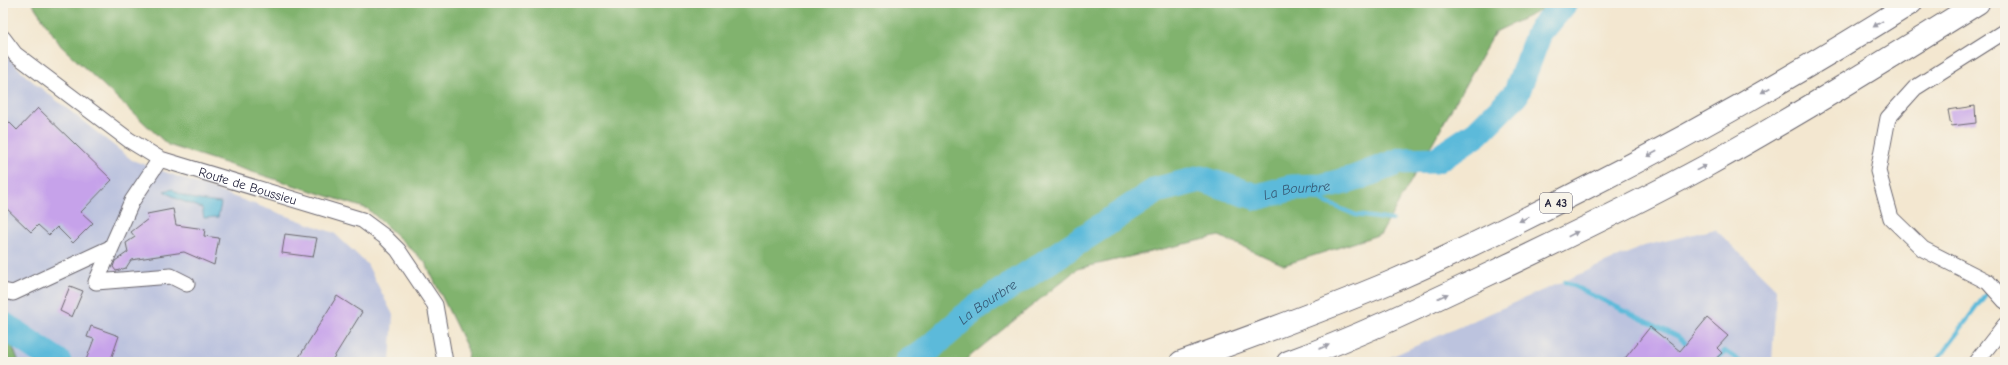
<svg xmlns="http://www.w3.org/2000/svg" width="2008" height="365" font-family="'Comic Neue',sans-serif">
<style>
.industrial{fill:#bcc3de}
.forest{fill:#81b36e;stroke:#526a54}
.water{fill:#5cbada;stroke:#3f6e8a}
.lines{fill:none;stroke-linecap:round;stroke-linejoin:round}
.stream{stroke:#5cbada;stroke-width:4.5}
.river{stroke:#5cbada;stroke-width:27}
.building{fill:#c6a2ea}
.minor-casing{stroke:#6b676f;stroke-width:17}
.highway-casing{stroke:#6b676f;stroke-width:24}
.minor{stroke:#fff;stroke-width:15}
.highway{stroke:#fff;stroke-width:22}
.oneway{fill:#9c9ca7}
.labels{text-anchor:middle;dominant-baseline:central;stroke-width:3;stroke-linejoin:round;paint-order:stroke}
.shield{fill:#f7f3e8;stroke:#62616f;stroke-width:1}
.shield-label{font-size:12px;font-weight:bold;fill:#22223b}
.street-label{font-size:13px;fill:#22223b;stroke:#f7f3e8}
.water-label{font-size:14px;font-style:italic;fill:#365773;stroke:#f7f3e8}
</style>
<rect width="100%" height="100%" fill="#f7f3e8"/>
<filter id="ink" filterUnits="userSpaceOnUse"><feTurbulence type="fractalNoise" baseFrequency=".025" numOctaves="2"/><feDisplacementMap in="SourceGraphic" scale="8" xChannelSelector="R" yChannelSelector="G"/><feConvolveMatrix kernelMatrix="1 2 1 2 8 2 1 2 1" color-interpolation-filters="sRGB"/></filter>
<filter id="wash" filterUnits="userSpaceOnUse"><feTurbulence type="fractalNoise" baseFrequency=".012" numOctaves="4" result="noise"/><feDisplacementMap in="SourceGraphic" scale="16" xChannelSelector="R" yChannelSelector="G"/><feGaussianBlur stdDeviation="0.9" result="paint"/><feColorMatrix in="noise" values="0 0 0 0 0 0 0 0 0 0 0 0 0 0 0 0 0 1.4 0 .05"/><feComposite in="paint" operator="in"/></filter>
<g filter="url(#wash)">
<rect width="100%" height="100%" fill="#f3e7d0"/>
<path class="industrial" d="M3 52 27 77 132 160 334 233 367 264 393 315 390 362H19L3 324Z
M1715 229 1776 289 1772 362H1379L1644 246Z"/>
<path class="forest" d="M32 3H1556L1495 32 1381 234 1284 265 1219 236 1077 269 963 362H467L468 350 425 262 368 209 168 145 61 46Z
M3 324 19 362H3Z"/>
<path class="water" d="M173 189C180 198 209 202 221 203L218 217 204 218 202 208 179 200 164 191Z
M3 319 59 353 49 355 50 362H47L3 333Z"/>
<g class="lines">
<path class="stream" d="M1291 188 1356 215 1392 220
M1565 282 1677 336 1691 347
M1712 362 1725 351 1741 362
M1936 362 1989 290"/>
<g class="river">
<path d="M3 325 58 362"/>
<path id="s1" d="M908 362 923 354 972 311 1157 190 1201 179 1257 197 1291 188 1322 187 1353 179 1400 161 1436 160 1477 133 1516 94 1539 33 1564 3"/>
</g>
</g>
<g id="blocks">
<path class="building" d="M1975 106 1976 123 1951 126 1948 110Z
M38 108 112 180 81 212 93 223 73 243 57 227 49 235 38 225 31 232 3 205V116L17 130Z
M173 209 176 225 205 229 204 236 219 238 214 265 184 252 131 260 126 268 116 271 113 267 115 261 128 252 126 243 135 237 131 232 148 219 147 214Z
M285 234 317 238 313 257 282 253Z
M70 286 83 291 72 317 60 311Z
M337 296 362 312 331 362H296Z
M1707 318 1728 336 1717 348 1722 353 1712 362H1622L1650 327 1680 351Z
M91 326 119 336 110 362H92L86 360 94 339 87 337Z"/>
</g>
</g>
<g filter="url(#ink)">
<use href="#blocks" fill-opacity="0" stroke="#6b676f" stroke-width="1"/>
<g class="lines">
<g class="minor-casing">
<g id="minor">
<path d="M2005 31 1915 88 1888 118 1878 171 1891 218 1923 249 1988 282 2005 301"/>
<path id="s2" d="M3 38 15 54 129 140 160 159 362 220 385 237 398 250 435 305 445 362"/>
<path d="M160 159 132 201 96 282 171 276 187 284"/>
<path d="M3 291 13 293 110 248"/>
<path d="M1976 362 2005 325"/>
</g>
</g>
<g class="highway-casing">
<path id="highway" d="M1181 362C1251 337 1322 311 1391 282 1455 254 1518 223 1580 191 1693 134 1803 71 1911 3
M1288 362C1355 338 1420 307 1485 276 1559 241 1634 205 1706 166 1798 115 1888 59 1978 3"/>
</g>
<use href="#minor" class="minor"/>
<use href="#highway" class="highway"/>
</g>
<defs><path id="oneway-solid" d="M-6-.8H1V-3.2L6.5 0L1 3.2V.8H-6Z"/></defs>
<g class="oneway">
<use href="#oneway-solid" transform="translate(1878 24) rotate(148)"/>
<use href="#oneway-solid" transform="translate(1766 90) rotate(150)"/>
<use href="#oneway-solid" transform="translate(1652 154) rotate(152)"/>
<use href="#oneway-solid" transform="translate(1701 168) rotate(-28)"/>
<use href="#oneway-solid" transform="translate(1524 219) rotate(153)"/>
<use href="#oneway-solid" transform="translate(1573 234) rotate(-27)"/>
<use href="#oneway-solid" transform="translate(1443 296) rotate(-25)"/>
<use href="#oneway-solid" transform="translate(1324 347) rotate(-22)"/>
</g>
</g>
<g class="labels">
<rect class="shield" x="1540" y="193" width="32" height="20" rx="3"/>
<g class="shield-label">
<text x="1556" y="203">A 43</text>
</g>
<g class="street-label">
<text stroke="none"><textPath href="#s2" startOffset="291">Route de Boussieu</textPath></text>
</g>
<g class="water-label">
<text stroke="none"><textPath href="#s1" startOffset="448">La Bourbre</textPath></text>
<text stroke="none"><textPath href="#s1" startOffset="100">La Bourbre</textPath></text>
</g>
</g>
<rect width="2008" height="365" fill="none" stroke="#f7f3e8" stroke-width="16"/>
</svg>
